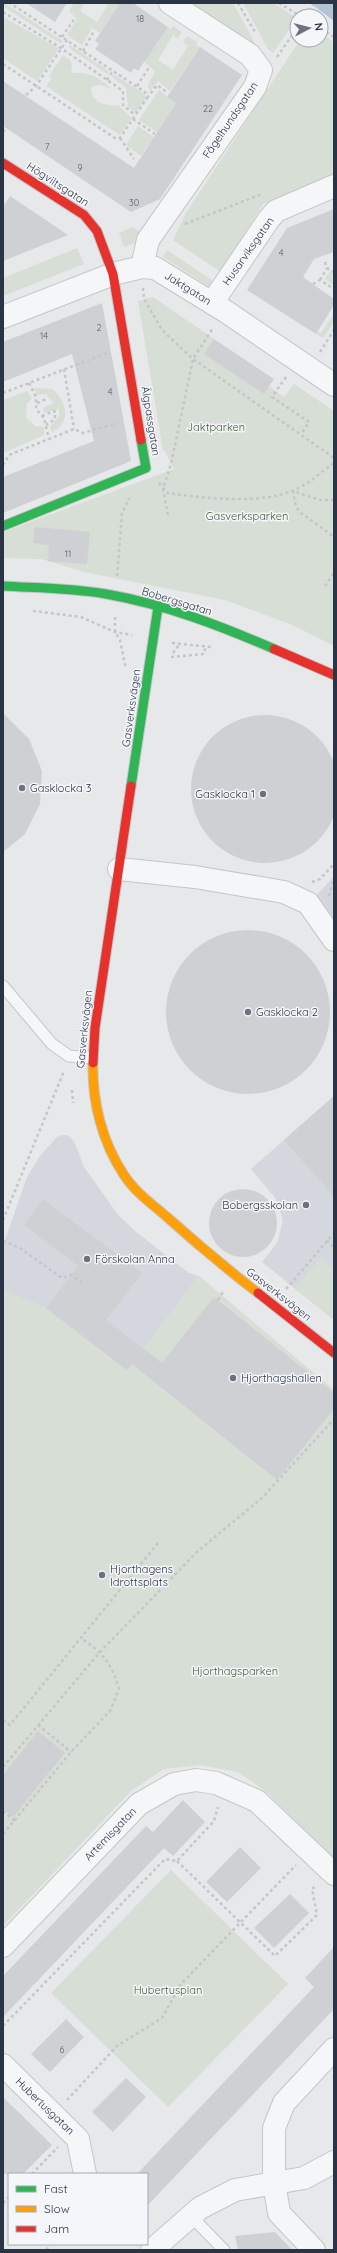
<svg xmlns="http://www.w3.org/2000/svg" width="337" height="2253" font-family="Quicksand,sans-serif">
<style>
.built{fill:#d4d7dd}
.green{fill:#d6ded6}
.water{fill:#b4c4d5}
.building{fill:#ced0d3}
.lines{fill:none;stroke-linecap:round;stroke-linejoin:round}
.lane-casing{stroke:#c4c6c8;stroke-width:13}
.street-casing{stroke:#c4c6c8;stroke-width:24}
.fast-casing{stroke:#c4c6c8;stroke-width:11}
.slow-casing{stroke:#c4c6c8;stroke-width:11}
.jam-casing{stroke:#c4c6c8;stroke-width:11}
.path{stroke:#c5c6ca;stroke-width:2.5;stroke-dasharray:3 3;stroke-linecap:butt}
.lane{stroke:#f5f6f7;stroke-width:11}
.street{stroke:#f5f6f7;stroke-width:22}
.fast{stroke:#30b455;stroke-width:9}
.slow{stroke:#ff9f0a;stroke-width:9}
.jam{stroke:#e5322d;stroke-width:9}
.poi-dot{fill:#6c737f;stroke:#f4f6f9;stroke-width:1.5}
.labels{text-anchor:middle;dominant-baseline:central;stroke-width:3;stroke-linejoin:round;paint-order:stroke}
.number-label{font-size:9px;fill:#545c69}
.street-label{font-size:11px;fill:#2b3445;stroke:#f4f6f9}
.park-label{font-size:11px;fill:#3f6138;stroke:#f4f6f9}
.poi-label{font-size:11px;fill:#2b3445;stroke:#f4f6f9;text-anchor:start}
</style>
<rect width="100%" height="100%" fill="#e6e8ea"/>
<path class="built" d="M334 876V944L306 907Z
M334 1096V1320L262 1262 277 1243 283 1221 276 1199 251 1169Z
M63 1135H67L74 1141 84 1167 119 1216 136 1232 189 1273 199 1276 127 1370 3 1289V1246L27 1177 40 1156 57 1137Z"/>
<path class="green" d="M4 3 63 41 61 44 4 7Z
M74 3H85L80 11 97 22 109 3H120L100 33 92 28 82 45 67 35 77 19 69 11Z
M184 3H233L261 54Z
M243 3H273L297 18 273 53 268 49Z
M3 17 59 48 37 81 3 58Z
M173 26 182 32 178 39 173 35 158 60 173 70 188 46 183 42 187 36 197 42 196 45 200 47 170 91 158 81 151 90 148 88V84L155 72 144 61 168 27 171 29Z
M321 34 334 42V177L263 204 221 272 173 240 186 213 300 40H321Z
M70 45 109 71 107 74 68 47Z
M63 55C70 60 74 62 71 71L73 73C90 72 100 77 111 89 104 86 97 82 91 88 91 103 105 106 118 105L132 118 120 135 46 86 52 78 49 76Z
M113 74 145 94 146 98 136 113 128 107 126 88 112 77Z
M159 90 176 103 157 132 139 120Z
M138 126 154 137 141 156 126 145Z
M132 227 144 235 141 241 124 247 119 233Z
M77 248 84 264 3 296V278Z
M167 250 213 281 210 287 163 257Z
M330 271 334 274V285L325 279Z
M153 297 214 339 205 354 264 394 269 386 284 397 294 384 334 411V646L290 624 225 600 84 572 41 559 3 558V532L174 469 165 451H163L138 301Z
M334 314V322L323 338 316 334 318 331 321 333Z
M34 388 52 389C67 400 72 423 52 432L50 427 59 416V409L44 413 43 408 53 403 46 394 37 395Z
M27 391 32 398 27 404 26 418 35 426 44 427V435L3 453V400Z
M321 1257 334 1271V1320L294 1288Z
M199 1276 334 1390V1858L264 1790 238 1772 200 1765 164 1769 132 1790 3 1926V1289L46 1308 127 1370Z
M171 1870 288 1984 168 2107 51 1993Z"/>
<path class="water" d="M310 3H334V21Z"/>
<path class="building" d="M26 3H67L55 22Z
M120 3H133L168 27 138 71 134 68 131 73 95 49 99 44 95 41Z
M200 47 242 75 160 199 131 212 3 126V81L134 168 176 103 167 97Z
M10 196 68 235 3 261V207Z
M334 209V252L314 259 303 277 334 299V305L316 334 247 290 287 228Z
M102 303 131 461 3 513V477L94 441 72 354 3 382V342Z
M214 339 274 379 264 394 204 354Z
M35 527 90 532 87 564 48 561 49 545 33 543Z
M3 713 29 739 42 771 40 804 25 834 3 852Z
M191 789a74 74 0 1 1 148 0a74 74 0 1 1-148 0Z
M166 1012a82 82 0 1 1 164 0a82 82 0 1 1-164 0Z
M334 1096V1196L284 1140Z
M209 1223a34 34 0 1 1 68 0a34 34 0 1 1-68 0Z
M43 1199 142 1273 106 1320 162 1363 214 1297 334 1393V1409L277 1480 132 1364 127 1370 46 1308 78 1266 24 1225Z
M38 1731 65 1753 13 1817 3 1809V1775Z
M183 1800 205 1822 173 1856 164 1848 3 2017V1976L146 1826 153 1832Z
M240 1847 261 1868 227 1902 206 1882Z
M290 1894 309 1913 274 1948 254 1928Z
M334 1947V2009L147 2206V2174H137L314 1987 305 1978Z
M66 2019 84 2037 50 2072 31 2054Z
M126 2078 146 2097 113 2132 92 2112Z
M3 2097 52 2145 23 2174H3Z
M275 2232 292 2250H238L235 2236Z"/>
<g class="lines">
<g class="lane-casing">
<path id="lane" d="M3 986 52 1044 69 1056 92 1058
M190 2215 224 2250"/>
</g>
<g class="street-casing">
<path id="street" d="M142 267 148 240 255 87 261 70 250 55 170 3
M212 303 269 219 276 211 334 186
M3 317 113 274 142 267 155 268 225 311 334 385
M119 869 195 877 284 892 308 903 334 940
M3 1946 139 1804 174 1784 196 1780 216 1783 257 1801 334 1874
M3 2065 78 2139 85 2174
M152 2250 200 2208 235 2190 304 2178 334 2162
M314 2250 279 2213 274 2182V2128L284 2103 334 2049"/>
</g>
<g class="fast-casing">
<path id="fast" d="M3 526 146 468 141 440
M3 586C37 588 72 588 106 594 164 604 221 626 274 649
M131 786 158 607"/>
</g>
<g class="slow-casing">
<path id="slow" d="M93 1063C92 1101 102 1142 124 1175 135 1192 152 1204 167 1217 196 1243 227 1269 258 1293"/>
</g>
<g class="jam-casing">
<path id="jam" d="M3 163 84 215 97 231 113 274 141 440
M274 649 334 675
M93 1063 95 1028 131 786
M258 1293 334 1353"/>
</g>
<path class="path" d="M238 3 255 32
M279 3 300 16
M3 12 61 48 123 91V105L135 115
M306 16 314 3
M321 29 334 37
M62 37 75 18
M83 51 94 31
M277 57 297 28
M3 64 115 138H120L147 98 145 92 10 3
M107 80 113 70
M137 86 150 66
M26 95 36 86 67 40
M147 98 157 85 168 93
M133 119 155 134
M3 132 5 129
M120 138 134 159
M185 224 262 194
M325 262 327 268 334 272
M320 280 327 268
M313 284 320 280 334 289
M143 288 144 299 162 330 193 359 334 458
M320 352 334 330
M64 369 74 429
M286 377 272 397 309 422 302 433
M29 383 36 397V409L44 418 49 439
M3 393 107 353
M37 403 46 399
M42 416 54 411 56 413 54 420 46 425
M3 465 9 455 74 429 83 433 117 423
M159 483 167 493C202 498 261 505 294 490 309 484 321 472 334 463
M334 500H320L293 491 296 507 301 513 334 537
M168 515 163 489 171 464 193 359 213 328
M117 576 122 514 129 498
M325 586 334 573
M33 611 81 617 115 632 132 635
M115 617V632L120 640 126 669
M172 643 211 647
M173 653 179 645
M171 657 204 654 206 646
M312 882 320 879 334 864
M329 896 334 878
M72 1090 73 1103
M3 1220 64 1071
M327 1240 334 1248
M3 1241 20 1248 62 1278 71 1275 85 1285
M286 1289 334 1233
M218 1300 223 1292
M3 1720 10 1725 158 1543
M38 1725 71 1752
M3 1767 100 1652 198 1551 262 1498 334 1419
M3 1811 15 1821
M3 1834 71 1752 110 1711 119 1689C112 1664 103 1653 81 1638
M177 1861 275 1956 317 1915 312 1889 317 1885
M3 2026 165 1859 177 1861 214 1821 218 1807
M67 2100 117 2046 162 2018 181 1984 296 1865
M32 2174 58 2147
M3 2203 9 2197
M46 2250 49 2247"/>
<use href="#lane" class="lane"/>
<use href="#street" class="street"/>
<use href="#fast" class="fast"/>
<use href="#slow" class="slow"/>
<use href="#jam" class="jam"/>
</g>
<g class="poi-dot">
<circle cx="22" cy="788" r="4"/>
<circle cx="263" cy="794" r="4"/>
<circle cx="248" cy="1012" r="4"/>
<circle cx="306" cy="1205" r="4"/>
<circle cx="87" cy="1259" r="4"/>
<circle cx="233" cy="1378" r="4"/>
<circle cx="102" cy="1575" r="4"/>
</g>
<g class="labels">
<g class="number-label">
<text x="140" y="18">18</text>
<text x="208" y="108">22</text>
<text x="47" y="146">7</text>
<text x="80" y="167">9</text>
<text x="134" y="202">30</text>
<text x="281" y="252">4</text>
<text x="99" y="327">2</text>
<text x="44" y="335">14</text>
<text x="110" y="391">4</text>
<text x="68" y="553">11</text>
<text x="62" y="2049">6</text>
</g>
<g class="street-label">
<text transform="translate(230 120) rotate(-56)">Fågelhundsgatan</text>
<text transform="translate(58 184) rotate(33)">Högviltsgatan</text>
<text transform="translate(248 251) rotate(-55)">Husarviksgatan</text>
<text transform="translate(188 288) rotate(32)">Jaktgatan</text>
<text transform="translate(151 421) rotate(81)">Älgpassgatan</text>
<text transform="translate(177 601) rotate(17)">Bobergsgatan</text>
<text transform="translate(131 708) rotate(-82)">Gasverksvägen</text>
<text transform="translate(84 1029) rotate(-84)">Gasverksvägen</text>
<text transform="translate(279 1294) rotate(38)">Gasverksvägen</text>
<text transform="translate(110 1834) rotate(-46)">Artemisgatan</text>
<text transform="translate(45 2106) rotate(44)">Hubertusgatan</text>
</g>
<g class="park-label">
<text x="216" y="427">Jaktparken</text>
<text x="247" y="516">Gasverksparken</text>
<text x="235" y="1671">Hjorthagsparken</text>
<text x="168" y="1990">Hubertusplan</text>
</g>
<g class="poi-label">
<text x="30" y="788">Gasklocka 3</text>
<text x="255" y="794" text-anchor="end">Gasklocka 1</text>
<text x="256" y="1012">Gasklocka 2</text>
<text x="298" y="1205" text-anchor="end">Bobergsskolan</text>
<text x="95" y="1259">Förskolan Anna</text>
<text x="241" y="1378">Hjorthagshallen</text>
<text x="110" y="1569">Hjorthagens<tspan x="110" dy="13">Idrottsplats</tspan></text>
</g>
</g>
<rect width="337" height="2253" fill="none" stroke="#2b3445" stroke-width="8"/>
<rect x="8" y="2173" width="140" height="72" fill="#f4f6f9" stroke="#a4a8b1"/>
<rect x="16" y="2186" width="20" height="6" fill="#30b455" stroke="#a4a8b1"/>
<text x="44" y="2193" font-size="12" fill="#2b3445">Fast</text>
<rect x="16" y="2206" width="20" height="6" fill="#ff9f0a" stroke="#a4a8b1"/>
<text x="44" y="2213" font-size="12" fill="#2b3445">Slow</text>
<rect x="16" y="2226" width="20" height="6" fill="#e5322d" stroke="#a4a8b1"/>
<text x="44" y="2233" font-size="12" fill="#2b3445">Jam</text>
<g transform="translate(309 28) rotate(83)"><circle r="19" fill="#f4f6f9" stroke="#a4a8b1"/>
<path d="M0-3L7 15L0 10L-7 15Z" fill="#6c737f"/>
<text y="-6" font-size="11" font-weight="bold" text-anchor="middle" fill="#2b3445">N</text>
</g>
</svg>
